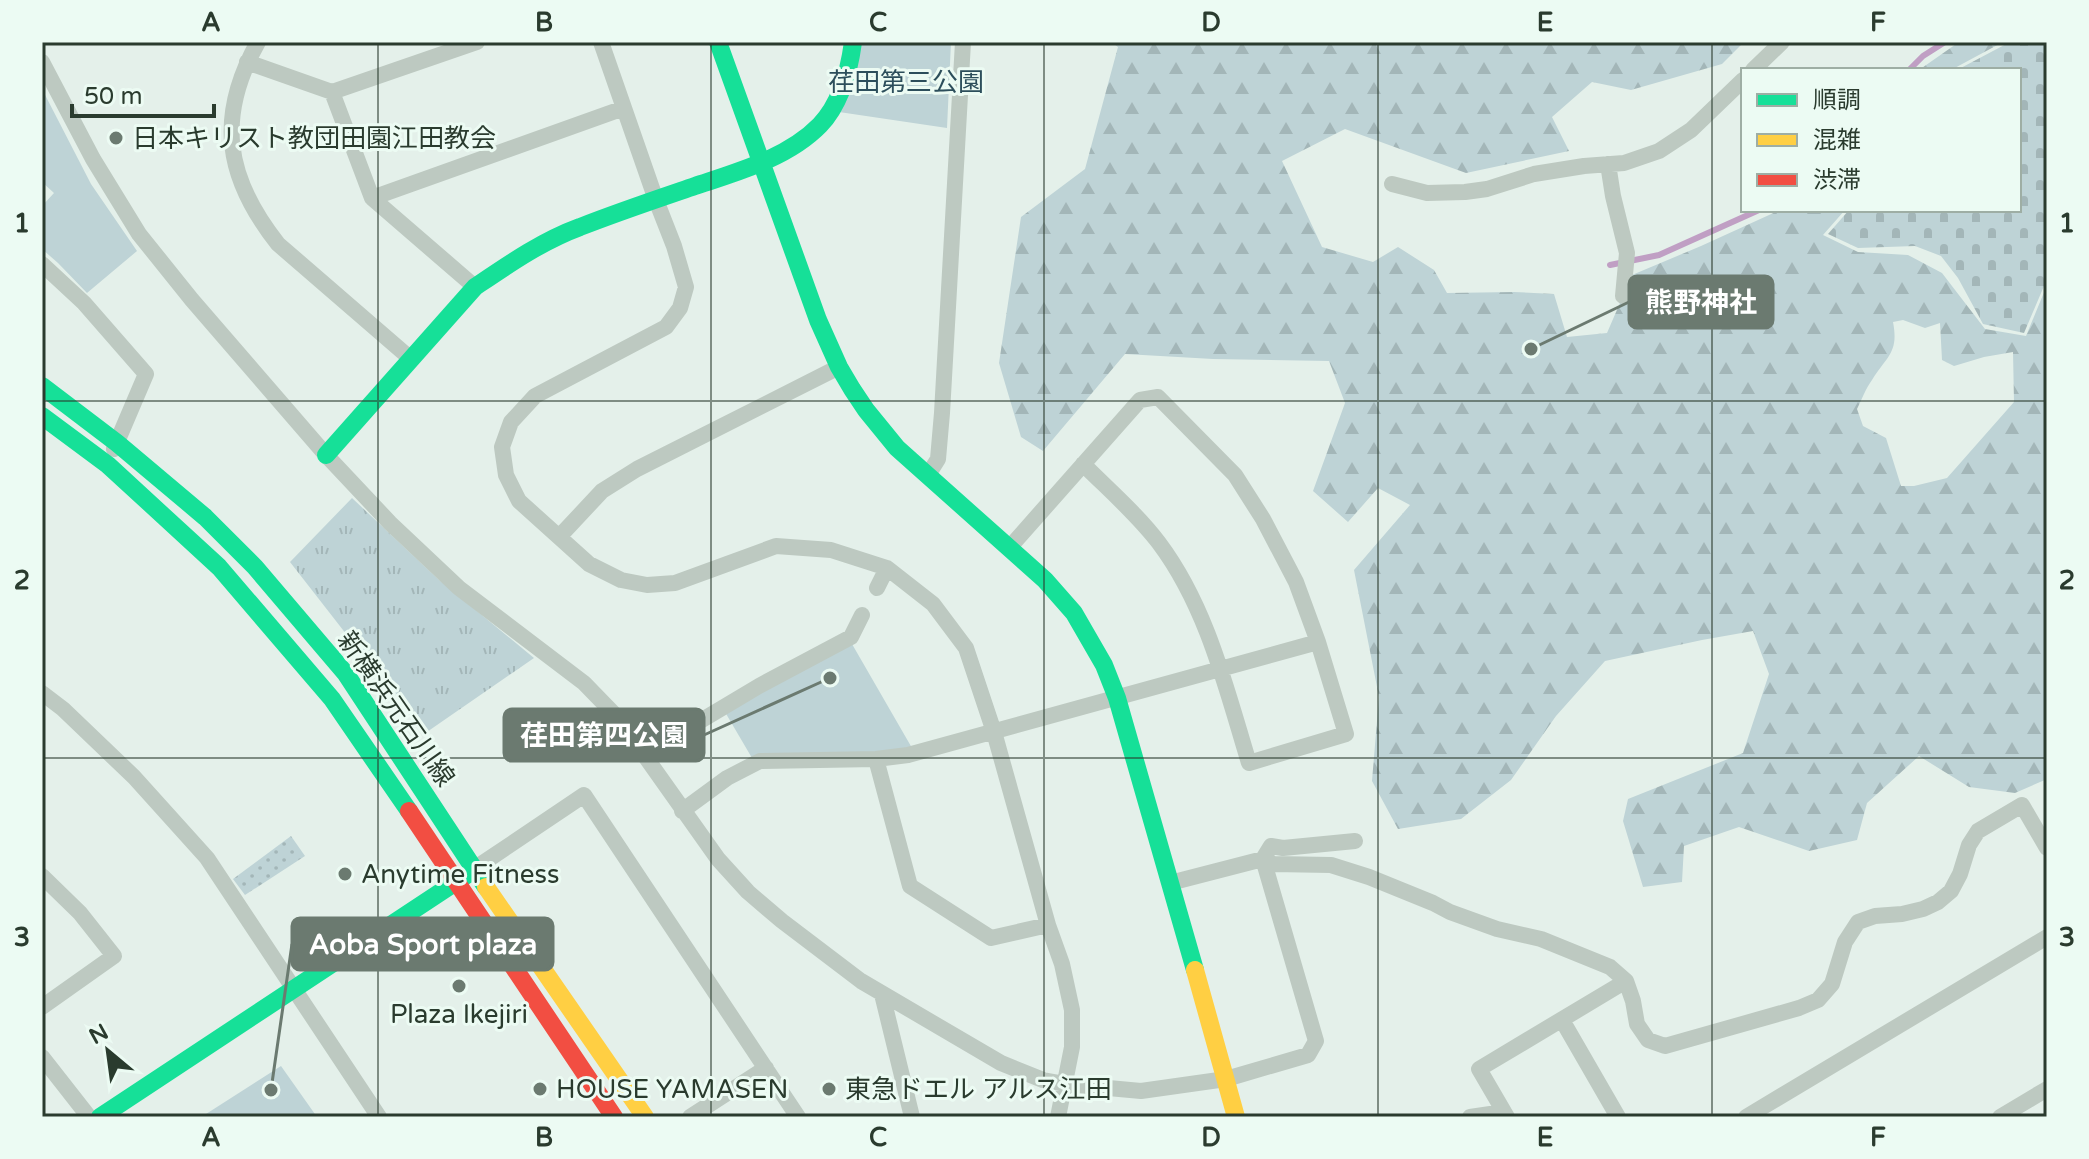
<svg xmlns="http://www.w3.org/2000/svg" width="2089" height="1159" font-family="'Varela Round','Noto Sans JP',sans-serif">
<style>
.grass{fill:url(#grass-tufts)}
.forest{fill:url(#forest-firs);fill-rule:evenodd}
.cemetery{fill:url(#cemetery-stones)}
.park{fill:#bed3d6}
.garden{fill:url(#garden-dots)}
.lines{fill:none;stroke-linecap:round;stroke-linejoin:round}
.stream{stroke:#c09fc4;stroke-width:6}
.street{stroke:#bdc9c1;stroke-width:16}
.fast{stroke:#16e098;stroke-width:18}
.slow{stroke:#ffcf43;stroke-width:18}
.jam{stroke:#f24e42;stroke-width:18}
.grid{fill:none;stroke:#2a3b2e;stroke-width:2;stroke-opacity:0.55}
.poi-dot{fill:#6b7a70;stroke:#ecfbf3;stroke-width:3}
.labels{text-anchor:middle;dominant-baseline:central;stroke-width:6;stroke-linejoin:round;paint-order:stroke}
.park-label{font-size:26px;fill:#2c4e5b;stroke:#ecfbf3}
.poi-label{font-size:26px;fill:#2a3b2e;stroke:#ecfbf3;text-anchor:start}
.street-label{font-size:26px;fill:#2a3b2e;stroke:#ecfbf3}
.leader{fill:none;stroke:#6b7a70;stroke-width:3}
.callout-dot{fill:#6b7a70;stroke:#ecfbf3;stroke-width:3}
.callout{fill:#6b7a70;stroke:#6b7a70;stroke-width:3}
.callout-label{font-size:28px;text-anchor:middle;font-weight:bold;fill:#fff}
.neatline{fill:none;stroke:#2a3b2e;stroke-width:3}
.grid-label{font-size:26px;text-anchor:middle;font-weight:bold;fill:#2a3b2e}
</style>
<defs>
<pattern id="grass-tufts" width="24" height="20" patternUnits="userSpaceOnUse" patternTransform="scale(2)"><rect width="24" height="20" fill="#bed3d6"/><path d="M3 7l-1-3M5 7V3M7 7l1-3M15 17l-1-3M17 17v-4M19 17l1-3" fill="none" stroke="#a3b6b8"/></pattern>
<pattern id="forest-firs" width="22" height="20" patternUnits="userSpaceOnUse" patternTransform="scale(2)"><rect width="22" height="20" fill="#bed3d6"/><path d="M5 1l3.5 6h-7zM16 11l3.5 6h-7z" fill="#a3b6b8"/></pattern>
<pattern id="cemetery-stones" width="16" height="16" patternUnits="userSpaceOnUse" patternTransform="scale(2)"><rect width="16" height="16" fill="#bed3d6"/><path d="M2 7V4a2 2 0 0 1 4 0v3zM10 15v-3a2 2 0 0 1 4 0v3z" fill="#a3b6b8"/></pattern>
<pattern id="garden-dots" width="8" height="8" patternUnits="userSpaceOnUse" patternTransform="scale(2)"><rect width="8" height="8" fill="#bed3d6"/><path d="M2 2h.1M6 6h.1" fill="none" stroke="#a3b6b8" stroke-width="1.8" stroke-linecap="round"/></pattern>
</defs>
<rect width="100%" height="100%" fill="#e4f0ea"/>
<path class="grass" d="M352 498 438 579 534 658 424 734 290 562Z"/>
<path class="forest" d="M1111 42H1744L1722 64 1631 90 1592 82 1552 117 1569 151 1466 173 1345 129 1282 161 1322 247 1373 262 1398 247 1434 270 1447 293 1514 292 1554 294 1567 337 1607 333 1632 275 1701 246 1780 210H1845L1823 235 1858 252 1908 255 1942 273 1985 329 2026 336 2047 285V779L2015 793 1969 787 1919 756 1867 803 1857 840 1809 851 1739 827 1684 846 1682 882 1643 887 1623 821 1628 799 1743 753 1769 674 1753 631 1702 640 1605 661 1556 716 1511 780 1461 819 1398 829 1372 781 1379 697 1354 570 1410 505 1378 488 1348 522 1313 491 1345 403 1329 361 1213 359 1125 354 1043 451 1021 437 999 363 1021 217 1085 169 1118 47ZM1903 320 1925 328 1940 323 1942 360 1954 366 1984 357 2013 352 2014 402 1947 478 1914 486H1901L1886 438 1863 426 1857 409C1862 399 1866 388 1872 380 1887 356 1899 353 1893 322Z
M1959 42H2003L1951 70H1919Z"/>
<path class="cemetery" d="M2010 42H2047V279L2024 333 1983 324 1958 278 1941 256 1915 246 1858 248 1828 234 1849 210H2019V70H1957Z"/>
<path class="park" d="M861 42H951L947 128 839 112Z
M42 89 91 184 137 251 87 293 58 263 42 249V206L54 193 42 182Z
M852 644 912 748 887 754 752 758 725 712Z
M281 1066 317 1117H199L206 1114Z"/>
<path class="garden" d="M291 836 305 856 245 895 233 879Z"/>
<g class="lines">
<path class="stream" d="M1909 70 1923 56 1945 42
M1610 265 1659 255 1759 210"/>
<path class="street" d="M258 42C216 117 225 177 278 244L411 359
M601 42 656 200 674 246 686 287 680 308 666 327 535 396 511 422 502 447 506 475 519 501 589 564 621 580 647 585 675 583 776 546 831 550 887 568 933 604 966 648 994 732 1048 925 1062 964 1072 1010V1047L1058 1117
M42 62 93 159 139 234 192 300 326 455 390 523 459 588 584 683 618 718 718 859 748 892 782 921 861 981 1001 1063 1043 1080 1065 1084 1141 1091 1226 1079 1308 1055 1316 1041 1263 859 1271 846 1283 848 1355 841
M247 62 332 92 477 42
M1753 70 1782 42
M332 92 372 198 475 287
M1608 164 1613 196 1627 253 1623 296
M1392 184 1427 193 1465 192 1487 189 1534 174 1584 166 1624 163 1659 151 1691 130 1743 80
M372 198 624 108
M42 264 84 303 146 374 114 449
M928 475 938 459 942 413 963 42
M559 537 602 491 637 469 839 367
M1010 547 1140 400 1158 397 1235 475 1263 519 1296 582 1318 642 1346 734 1249 763C1226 688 1207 607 1159 543 1137 514 1109 490 1083 464
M877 588 887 568
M42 693 63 709 134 777 207 858 379 1117
M645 754 759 686 851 637 862 615
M876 759 910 886 991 938 1048 925
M682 811 727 778 760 761 876 759 908 755 1318 642
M474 869 584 795 798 1117
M42 876 80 913 114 956 42 1007
M1170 883 1263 859 1273 864 1331 865 1369 877 1433 903 1450 912 1497 929 1541 939 1610 967 1626 981 1633 1001 1637 1024 1648 1040 1665 1046 1799 1008 1818 1000 1832 984 1845 942 1858 922 1875 916 1902 914 1923 909 1938 902 1951 891 1960 874 1969 845 1978 831 2022 805 2047 848
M882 994 912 1117
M1562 1020 1618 1117
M42 1057 89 1117
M690 1117 766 1068
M1470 1117 1504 1112
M1507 1117 1479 1069 1626 981
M1746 1117 2047 937
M2000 1117 2047 1089"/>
<path class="fast" d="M718 42 818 320 839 367 852 389 866 410 897 448 1045 580 1074 613 1104 665 1117 698 1195 970
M42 386 117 443 205 517 255 567 346 674 486 887
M42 416 108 465 219 567 332 699 409 811
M326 455 475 287C509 264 542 241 580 227 618 212 657 199 695 186 737 172 788 158 820 125 841 103 849 72 853 42
M100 1117 468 874"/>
<path class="slow" d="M486 887 645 1117
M1195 970 1236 1117"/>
<path class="jam" d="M409 811 614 1117"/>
</g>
<path class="grid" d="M378 42V1117M711 42V1117M1044 42V1117M1378 42V1117M1712 42V1117M42 401H2047M42 758H2047"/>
<g class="poi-dot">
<circle cx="116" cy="138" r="8"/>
<circle cx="345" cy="874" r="8"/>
<circle cx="459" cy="986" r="8"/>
<circle cx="540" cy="1089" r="8"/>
<circle cx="829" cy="1089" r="8"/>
</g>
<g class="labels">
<g class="park-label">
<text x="906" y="82">荏田第三公園</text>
</g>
<g class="poi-label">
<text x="132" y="138">日本キリスト教団田園江田教会</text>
<text x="361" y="874">Anytime Fitness</text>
<text x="459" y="1014" text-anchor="middle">Plaza Ikejiri</text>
<text x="556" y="1089">HOUSE YAMASEN</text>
<text x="845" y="1089">東急ドエル アルス江田</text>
</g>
<g class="street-label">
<text transform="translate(396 709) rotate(55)">新横浜元石川線</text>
</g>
</g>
<path class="leader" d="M1531 349L1629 302M830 678L704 735M271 1090L292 944"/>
<g class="callout-dot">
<circle cx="1531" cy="349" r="8"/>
<circle cx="830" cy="678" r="8"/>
<circle cx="271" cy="1090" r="8"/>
</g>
<g class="callout">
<rect x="1629" y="276" width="144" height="52" rx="8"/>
<rect x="504" y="709" width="200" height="52" rx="8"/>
<rect x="292" y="918" width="261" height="52" rx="8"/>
</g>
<g class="callout-label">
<text x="1701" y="312">熊野神社</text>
<text x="604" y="745">荏田第四公園</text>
<text x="423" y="954">Aoba Sport plaza</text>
</g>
<rect width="2089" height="1159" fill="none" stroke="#ecfbf3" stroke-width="88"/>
<rect x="1741" y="68" width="280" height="144" fill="#ecfbf3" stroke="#9eaea4" stroke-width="2"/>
<rect x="1757" y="94" width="40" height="12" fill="#16e098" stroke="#9eaea4" stroke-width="2"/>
<text x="1813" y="108" font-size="24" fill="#2a3b2e">順調</text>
<rect x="1757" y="134" width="40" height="12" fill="#ffcf43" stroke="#9eaea4" stroke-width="2"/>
<text x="1813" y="148" font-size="24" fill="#2a3b2e">混雑</text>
<rect x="1757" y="174" width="40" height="12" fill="#f24e42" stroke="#9eaea4" stroke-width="2"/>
<text x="1813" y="188" font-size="24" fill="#2a3b2e">渋滞</text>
<g transform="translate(108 1051) rotate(331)" stroke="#ecfbf3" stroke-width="6" paint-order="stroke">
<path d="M0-6L14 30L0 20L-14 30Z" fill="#2a3b2e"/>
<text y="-12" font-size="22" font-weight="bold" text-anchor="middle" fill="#2a3b2e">N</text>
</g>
<path d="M72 104v12h142v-12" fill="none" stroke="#2a3b2e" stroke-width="4"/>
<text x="84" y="104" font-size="24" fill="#2a3b2e" stroke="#ecfbf3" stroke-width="6" paint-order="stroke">50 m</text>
<rect x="44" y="44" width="2001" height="1071" class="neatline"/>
<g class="grid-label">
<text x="211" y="31">A</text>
<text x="544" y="31">B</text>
<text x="878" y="31">C</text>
<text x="1211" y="31">D</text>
<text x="1545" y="31">E</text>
<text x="1878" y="31">F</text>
<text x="22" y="232">1</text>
<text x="2067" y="232">1</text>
<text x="22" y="589">2</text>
<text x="2067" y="589">2</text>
<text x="22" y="946">3</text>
<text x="2067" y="946">3</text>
<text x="211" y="1146">A</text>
<text x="544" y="1146">B</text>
<text x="878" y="1146">C</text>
<text x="1211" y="1146">D</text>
<text x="1545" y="1146">E</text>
<text x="1878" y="1146">F</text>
</g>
</svg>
